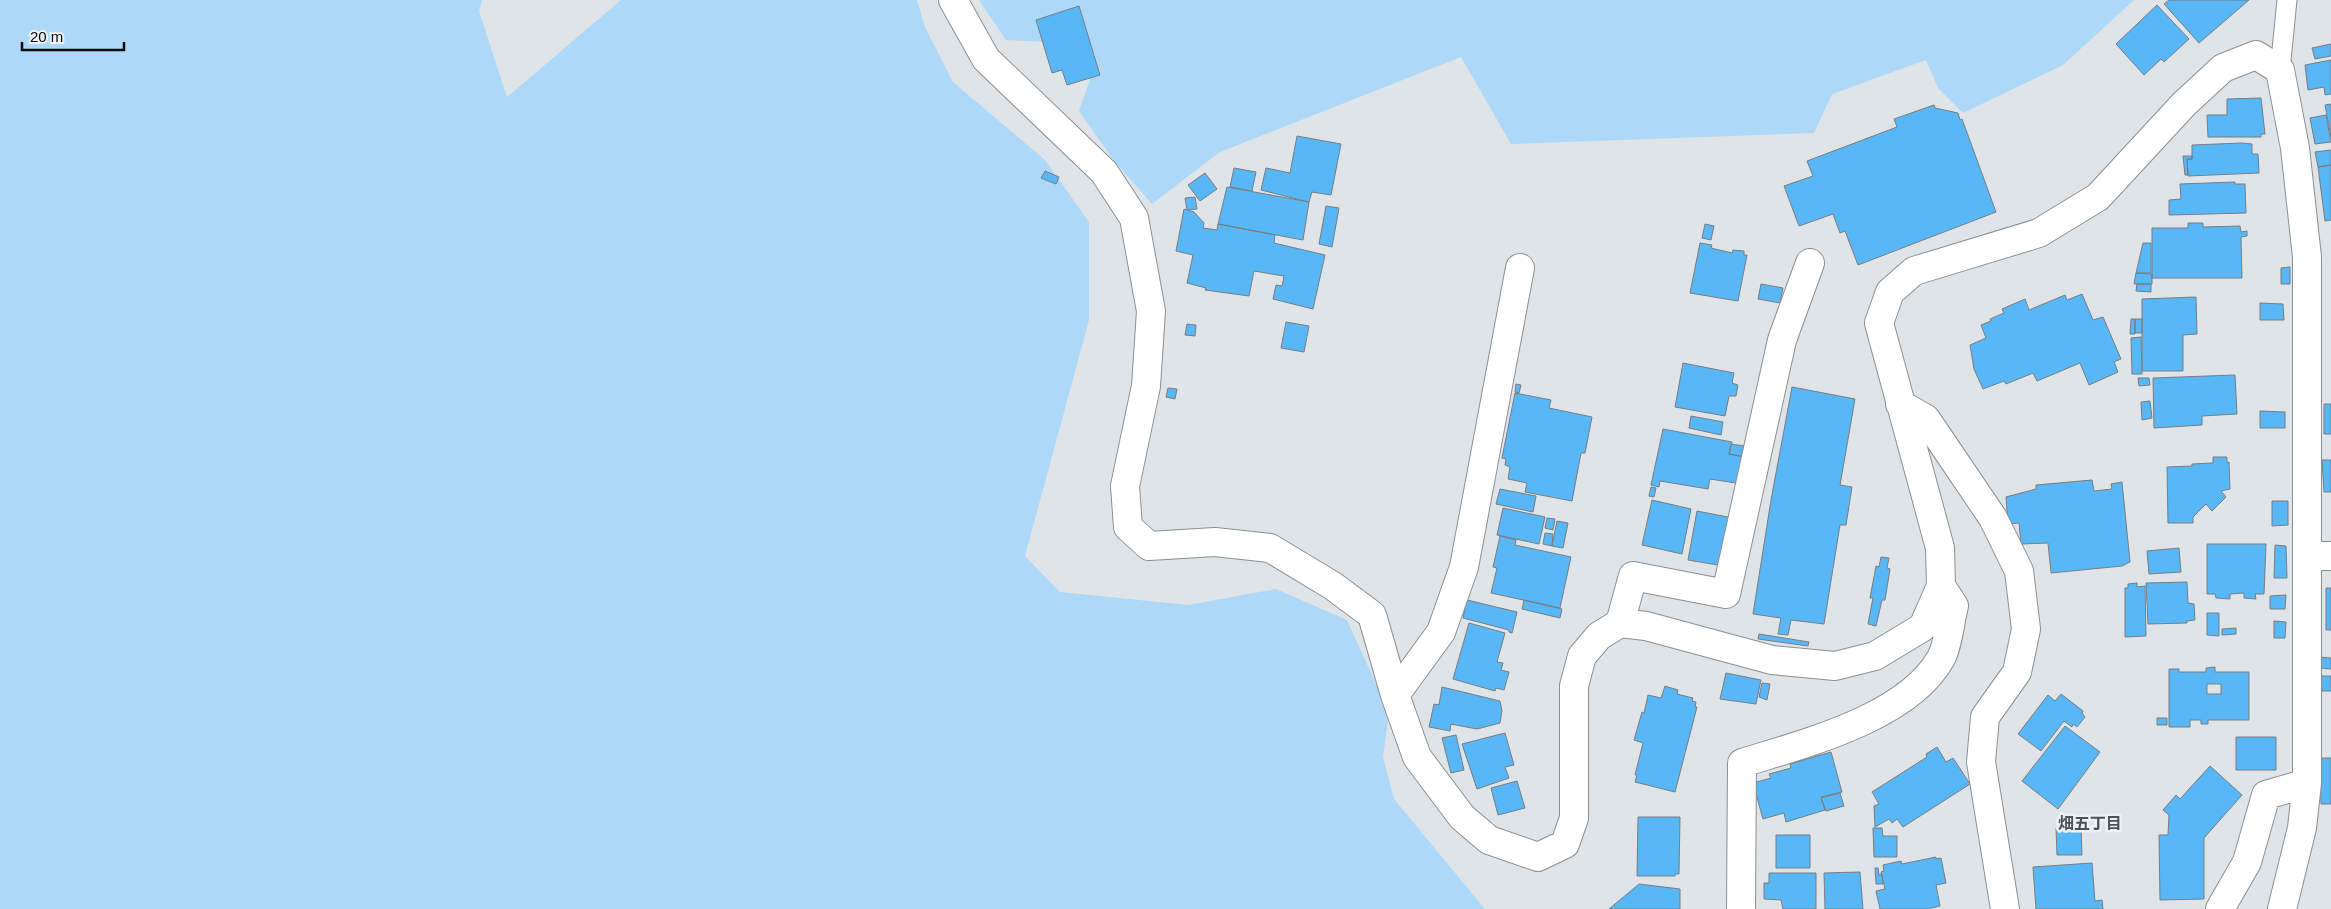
<svg xmlns="http://www.w3.org/2000/svg" width="2331" height="909" font-family="Arial,'Noto Sans JP',sans-serif">
<style>
.green{fill:#add8f8}
.building{fill:#58b8f7;stroke:#797d81;fill-rule:evenodd}
.lines{fill:none;stroke-linecap:round;stroke-linejoin:round}
.lane-casing{stroke:#8b9093;stroke-width:21}
.street-casing{stroke:#8b9093;stroke-width:30}
.lane{stroke:#fff;stroke-width:19}
.street{stroke:#fff;stroke-width:28}
.labels{text-anchor:middle;dominant-baseline:central;stroke-width:5;stroke-linejoin:round;paint-order:stroke}
.neighbourhood-label{font-size:16px;font-weight:bold;fill:#4d5154;stroke:#ecf1f5}
</style>
<rect width="100%" height="100%" fill="#dfe4e8"/>
<path class="green" d="M0 0H482L479 11 507 97 621 0H917L925 27 953 82 1045 160 1089 222V320L1025 556 1060 592 1188 605 1276 589 1347 620 1389 713 1383 757 1394 799 1485 909H0Z
M979 0H2134L2063 65 1963 113 1938 88 1926 60 1832 94 1814 133 1511 144 1461 57 1220 152 1152 204 1115 162 1079 111 1092 74 1055 42 1006 40Z"/>
<path class="building" d="M2169 0H2249L2199 43 2164 4Z
M2157 5 2189 39 2164 62 2161 59 2144 75 2116 44Z
M1079 6 1100 75 1067 85 1062 70 1052 73 1036 20Z
M2331 44V56L2315 59 2312 48Z
M2331 60V94L2325 95 2324 87 2308 90 2305 65Z
M2261 98 2265 134H2261V137H2208L2207 115H2227V99Z
M2331 104V137L2325 105Z
M1934 105 1935 108 1958 113 1960 120 1962 119 1996 212 1858 265 1845 231 1840 233 1833 214 1799 226 1784 186 1813 176 1807 161 1897 127 1894 119Z
M2326 115 2331 142 2315 144 2310 118Z
M1297 136 1341 144 1331 195 1312 192 1309 202 1261 190 1266 168 1290 173Z
M2242 143 2252 144V154H2258L2259 173 2188 176 2187 159H2192V145Z
M2331 150V165L2318 167 2315 152Z
M2183 156H2192V159H2187L2188 175H2185Z
M2331 165V220L2325 221 2318 167Z
M1234 168 1256 172 1252 191 1230 187Z
M1045 171 1059 177 1056 184 1041 178Z
M1205 173 1217 189 1200 201 1188 185Z
M2235 182V184H2245L2246 213 2169 215V200L2181 199 2180 184Z
M1227 187 1309 202 1303 240 1218 224Z
M1195 197 1197 209 1187 210 1185 198Z
M1326 206 1339 208 1332 247 1319 244Z
M1184 209 1194 212 1204 223 1203 228 1217 230 1218 224 1275 235 1274 243 1325 255 1313 309 1273 299 1276 285 1282 286 1284 276 1254 271 1249 296 1205 290 1206 288 1187 283 1193 255 1176 251Z
M2188 223H2203V227L2240 226 2241 232 2247 231V236L2241 237 2242 278H2152V228H2188Z
M1705 224 1714 226 1711 240 1702 238Z
M1700 243 1712 245 1711 248 1732 253 1733 250 1744 251V255H1747L1738 301 1690 293Z
M2143 243H2151V273H2136Z
M2290 267V284H2281V268Z
M2136 273 2152 274V284H2134Z
M1761 284 1783 288 1780 303 1758 299Z
M2137 284H2151V292L2136 291Z
M2082 294 2093 320 2103 317 2121 359 2114 362 2118 372 2089 385 2080 363 2037 381 2033 373 2006 384 2004 381 1983 389 1974 369 1970 345 1986 338 1981 325 1991 321 1990 319 2004 313 2002 309 2025 299 2029 310 2065 295 2067 300Z
M2196 297 2197 334 2183 335V371H2142V299Z
M2260 303 2283 304 2284 320H2260Z
M2131 319H2135V334H2130Z
M2135 319H2142V333H2135Z
M1286 322 1309 326 1304 352 1281 348Z
M1187 324 1196 325 1195 336 1185 335Z
M2141 337 2142 374H2132L2131 338Z
M1683 363 1734 373 1732 383 1738 385 1736 396H1729L1725 416 1675 407Z
M2235 375 2237 414 2202 416V425L2154 428 2153 378Z
M2138 378H2149L2150 385 2139 386Z
M1516 384 1521 385 1519 393 1515 392Z
M1792 387 1855 399 1840 485 1852 487 1846 525H1840L1824 624 1791 620 1788 635 1778 634 1781 618 1753 614 1771 500Z
M1168 388 1177 389 1175 399 1166 397Z
M1515 393 1551 400 1549 408 1592 417 1585 453H1581L1572 501 1525 492 1527 483 1508 479 1510 467 1505 465 1506 459 1502 458Z
M2150 401 2152 418 2142 420 2141 402Z
M2324 404H2331V434H2324Z
M2260 411 2285 412V428H2260Z
M1691 416 1723 422 1721 435 1689 428Z
M1663 429 1732 442 1729 454 1746 457 1742 484 1710 479 1708 489 1660 481 1659 487 1651 485Z
M1731 444 1751 447 1749 458 1729 454Z
M2213 457H2227V463L2229 462 2230 489 2221 491 2226 497 2212 511 2206 504 2193 517V523H2168L2167 467 2192 466V464L2213 463Z
M2322 460H2331V492H2324Z
M2092 480 2094 491 2112 489 2111 484 2122 482 2130 562 2122 566 2051 573 2048 543 2021 544 2019 523 2008 524 2006 497 2036 489V485Z
M1651 487 1656 488 1654 497 1649 496Z
M1500 489 1536 496 1533 512 1496 504Z
M1652 500 1691 509 1682 554 1642 545Z
M2272 501H2288V525L2272 526Z
M1503 508 1545 517 1539 544 1497 535Z
M1697 511 1733 518 1718 565 1688 560Z
M1547 518 1555 519 1553 530 1545 528Z
M1557 521 1568 523 1563 548 1552 546Z
M1545 533 1553 534 1552 546 1543 544Z
M1500 536 1516 540 1515 545 1571 557 1560 608 1491 593 1497 568 1493 567Z
M2207 544H2266L2264 594H2255L2256 599 2244 598V593L2230 594V599L2216 598 2215 594H2207Z
M2275 545 2286 546 2287 578H2274Z
M2179 548 2181 572 2149 574 2147 551Z
M1881 557 1889 558 1887 568 1890 569 1885 600H1882L1876 626 1868 624 1873 598H1870L1876 566 1879 567Z
M2187 582 2188 603 2194 604 2195 620 2187 621V623L2148 624 2146 583Z
M2137 583V587L2145 586 2146 636 2125 637V588H2128V584Z
M2326 588H2331V630H2326Z
M2286 595 2285 609H2270V596Z
M1467 600 1517 612 1512 633 1509 632V630L1463 618Z
M1524 600 1562 609 1560 618 1522 609Z
M2207 613H2219V636L2207 635Z
M2274 621 2286 622 2285 638H2274Z
M1469 623 1505 633 1497 662 1503 663 1501 670 1509 672 1504 690 1496 688 1495 691 1453 679Z
M2236 628V634L2222 635V629Z
M1759 634 1809 642 1808 646 1758 639Z
M2319 657 2331 658V669L2319 668Z
M2215 667V672H2249V720H2208V724H2201V720H2190V727H2169V669H2179V672H2206V668ZM2207 684H2221V694H2207Z
M1726 673 1761 680 1756 704 1720 699Z
M2321 676H2331V691H2322Z
M1762 683 1770 684 1767 700 1759 697Z
M1665 686 1678 690 1677 694 1693 698 1692 701 1696 702 1695 707H1697L1675 792 1635 782 1637 775H1635L1643 743 1634 740 1642 712 1644 713 1648 695 1661 698Z
M1442 687 1500 701 1502 711 1500 723 1477 729 1451 724 1450 731 1429 727 1434 704 1439 705Z
M2061 694 2083 711 2082 713 2085 717 2077 727 2073 724 2072 727 2064 721 2041 751 2018 734 2048 695 2055 701Z
M2157 718H2167V725H2157Z
M2065 726 2100 752 2058 809 2022 781Z
M1505 733 1514 765 1505 767 1509 778 1477 789 1462 744Z
M1456 735 1464 770 1451 773 1442 738Z
M2236 737H2276V770H2236Z
M1937 747 1946 762 1953 758 1970 784 1903 827 1897 819 1892 823 1889 819 1875 827 1874 806 1879 804 1872 792 1927 757 1926 754Z
M1831 752 1842 792 1821 797 1825 810 1786 822 1784 813 1763 819 1753 783 1771 778 1769 774 1791 768 1790 764Z
M2320 758H2331V804H2321Z
M2210 766 2242 795 2204 838V899L2160 900 2159 835H2168L2169 815 2163 810 2176 795 2180 799Z
M1517 781 1525 808 1498 815 1491 788Z
M1840 793 1844 806 1826 811 1821 798Z
M1638 817H1680L1679 874H1675V876H1637Z
M2081 827 2082 855H2057L2056 828Z
M1873 828H1882L1883 836H1897V857H1874Z
M1776 835H1810V868H1776Z
M1936 857V859L1941 858 1946 883 1936 885 1940 906 1927 909H1880L1876 891 1885 889 1881 872 1884 871 1883 865 1901 861 1902 864Z
M2092 863 2095 901 2102 900 2103 909H2036L2033 867Z
M1875 868H1878L1879 875 1882 874 1883 884H1876Z
M1860 872 1863 909H1825L1824 873Z
M1769 873H1816V909H1783L1781 900 1764 899V883H1769Z
M1639 884 1680 889V909H1609Z"/>
<g class="lines">
<g class="lane-casing">
<path id="lane" d="M2280 70 2287 0"/>
</g>
<g class="street-casing">
<path id="street" d="M953 0 986 59 1104 172 1134 218 1151 311 1146 386 1125 486 1128 527 1149 546 1215 542 1270 548 1333 586 1372 615 1395 695 1417 757 1462 817 1489 840 1538 857 1565 844 1574 818V686L1582 656 1599 636 1620 623 1646 626 1772 660 1835 666 1875 656 1923 627 1941 586 1940 548 1879 323 1890 292 1914 271 2039 233 2098 197 2184 104 2223 68 2256 55 2280 70 2295 148 2307 257V783L2302 828 2282 909
M1900 404 1926 419 1993 518 2019 571 2026 629 2017 672 1985 717 1981 762 2005 909
M2307 556H2331
M1620 623 1633 576 1726 594 1782 340 1810 263
M1395 695 1441 632 1464 567 1520 268
M1741 909 1742 763C1803 744 1908 718 1941 658 1948 646 1950 621 1954 606L1941 586
M2220 909 2247 862 2266 795 2307 783"/>
</g>
<use href="#lane" class="lane"/>
<use href="#street" class="street"/>
</g>
<g class="labels">
<g class="neighbourhood-label">
<text x="2090" y="823">畑五丁目</text>
</g>
</g>
<path d="M22 42v8h102v-8" fill="none" stroke="#0b0c0e" stroke-width="2.5"/>
<text x="30" y="42" font-size="15" fill="#0b0c0e" stroke="#ecf1f5" stroke-width="4" paint-order="stroke">20 m</text>
</svg>
